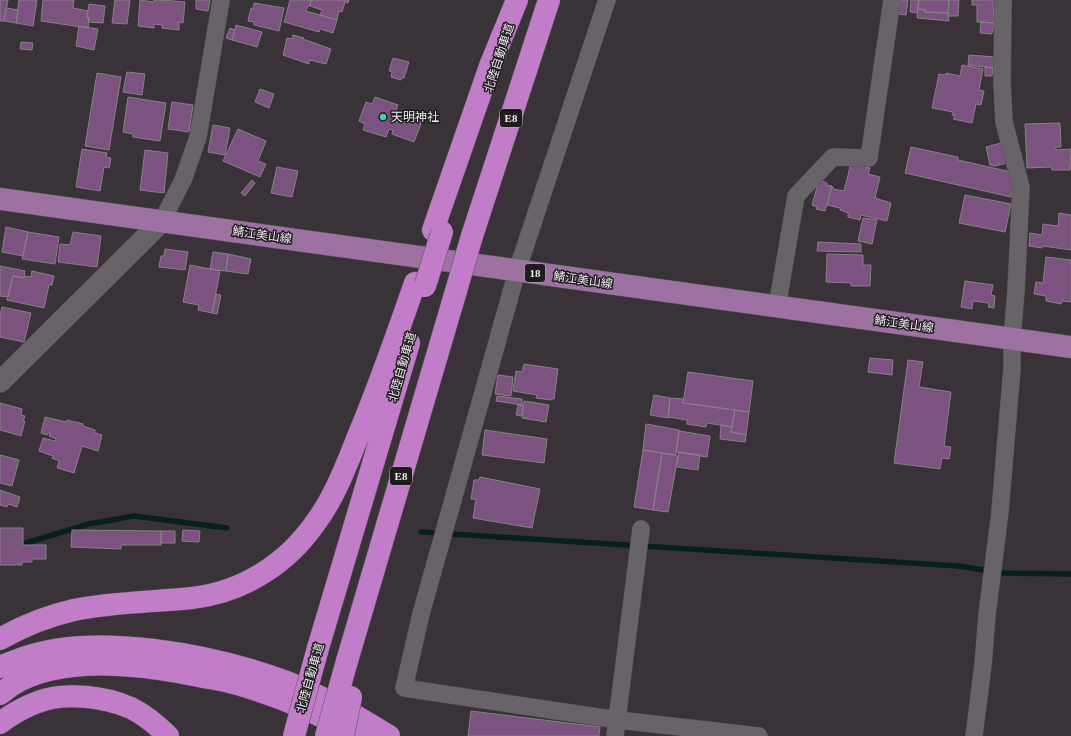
<svg xmlns="http://www.w3.org/2000/svg" width="1071" height="736" font-family="'Times New Roman','Noto Sans JP',serif">
<style>
.lines{fill:none;stroke-linecap:round;stroke-linejoin:round}
.stream{stroke:#082018;stroke-width:5.5}
.building{fill:#7c5281;stroke:#878087}
.minor-casing{stroke:#565256;stroke-width:18}
.tertiary-casing{stroke:#565256;stroke-width:22}
.primary-casing{stroke:#565256;stroke-width:23}
.motorway-casing{stroke:#565256;stroke-width:23}
.minor{stroke:#686269;stroke-width:17}
.tertiary{stroke:#686269;stroke-width:21}
.primary{stroke:#9d72a2;stroke-width:22}
.motorway{stroke:#c17dc8;stroke-width:22}
.motorway-bridge-casing{stroke:#565256;stroke-width:23;stroke-linecap:butt}
.motorway-bridge{stroke:#c17dc8;stroke-width:22}
.poi-dot{fill:#3cd4a4;stroke:#1e1c1f;stroke-width:1.5}
.labels{text-anchor:middle;dominant-baseline:central;stroke-width:3;stroke-linejoin:round;paint-order:stroke}
.shield{fill:#1e1c1f;stroke:#b2aeb2;stroke-width:1}
.shield-label{font-size:11px;font-weight:bold;fill:#f1edf1}
.street-label{font-size:12px;fill:#f1edf1;stroke:#1e1c1f}
.poi-label{font-size:12px;fill:#f1edf1;stroke:#1e1c1f;text-anchor:start}
</style>
<rect width="100%" height="100%" fill="#393339"/>
<g class="lines">
<path class="stream" d="M421 532 958 566 1001 573 1071 574
M16 546 89 524 134 516 227 528"/>
</g>
<path class="building" d="M0 0H8L4 21H0Z
M19 0H37L33 26 16 23Z
M43 0H74L73 8 88 11 87 18H89L88 28 41 21Z
M115 0H130L127 24 112 23Z
M140 0 153 2 154 0H162L185 2 183 23 179 22V30L162 28V25L154 24V28L138 26Z
M196 0H210L208 11 196 9Z
M290 0H311L310 6H308L306 11 337 20 333 33 320 29 319 32 284 22Z
M311 0H349L348 3 345 2 342 12 339 11 337 20 320 15 322 10 310 6Z
M899 0H908L906 15 898 14Z
M911 0H919L917 13 910 12Z
M919 0H949L948 13 925 12 926 10 918 9Z
M949 0H959L958 16H948Z
M972 0H993L994 23 977 22V5H972Z
M254 3 284 8 279 31 254 25V22L248 21 251 8 253 9Z
M89 4 105 6 103 23 89 22V18H87Z
M6 8 18 10 16 23 4 21Z
M918 9 926 10 925 12 948 13 949 21 917 18Z
M981 22 994 23 992 34 980 33Z
M236 25 262 32 257 47 232 40Z
M79 26 98 29 94 50 76 46Z
M230 28 235 30 232 40 226 38Z
M293 35 304 38 303 39 331 49 326 64 309 60V64L283 55 287 38 292 39Z
M21 42 33 43 32 50 20 49Z
M969 55 996 57V66H993V68L968 65Z
M393 58 409 62 404 78H401V80L391 77 392 72 389 71Z
M962 65 983 69 979 90 984 91 981 105 976 104 972 123 953 119 955 116 952 115 953 112 932 108 939 74 945 75 946 73 960 76Z
M985 67 993 68 992 76H985Z
M127 72 145 74 142 95 123 92Z
M97 73 121 77 109 150 85 146Z
M260 89 274 94 269 108 255 102Z
M128 97 166 103 160 141 133 137V134L123 132Z
M375 97 398 105 394 115 399 116 400 113 422 121 414 142 392 134 393 130 389 129 386 137 363 130 365 124 359 121 366 102 372 104Z
M172 102 193 105 189 132 168 129Z
M1060 123 1061 147H1056V150L1071 149 1070 170H1052L1051 167 1027 168 1025 124Z
M213 125 230 128 225 155 208 152Z
M238 129 266 141 258 161 266 164 260 177 223 161Z
M1001 143 1007 163 995 166 990 165 986 147Z
M911 147 958 157V160L1011 172 1015 179 1011 197 905 173Z
M82 149 107 153 106 157 111 158 109 168 104 167 100 191 76 187Z
M145 150 168 153 164 193 140 190Z
M851 163 870 168 868 174 880 177 875 198 891 203 887 221 861 215 860 220 848 217V213L840 210V208L827 205 832 186 833 187V189L844 191Z
M277 167 298 171 292 197 271 193Z
M252 180 255 183 245 196 241 193Z
M819 180 827 183V185L832 186 825 211 816 209 817 207 812 205Z
M965 195 1011 204 1005 232 959 223Z
M1059 213 1071 215V250L1043 246 1042 248 1029 246 1030 233 1042 235 1043 224 1058 226Z
M863 218 877 220 872 244 858 241Z
M6 227 28 232 23 256 2 252Z
M28 232 59 237 55 264 22 259Z
M73 232 101 236 97 267 58 262 60 244 70 245Z
M818 242 861 244V252L817 251Z
M165 249 188 252 185 270 159 267 161 256H164Z
M213 252 228 254 226 271 210 269Z
M228 254 251 259 248 274 226 271Z
M827 254 863 255V265H871L870 286H851V283L826 282Z
M1046 257 1071 260V302L1062 301 1061 304 1046 301V296L1034 294 1036 282 1043 283Z
M190 265 220 271 212 313 198 310 199 305 183 302Z
M0 266 25 271 24 278 13 276 8 297 0 296Z
M32 271 54 276 52 285H49L44 308 7 300 13 276 24 278V276L31 277Z
M965 281 993 285 991 295 995 296 994 308 988 307 989 303 973 301 972 309 961 307Z
M216 294 221 295 217 314 212 313Z
M2 307 31 313 24 342 0 337V315Z
M870 358 893 360 892 375 868 372Z
M908 360 923 362 919 387 951 392 944 446 951 447 949 459 942 458 940 469 894 463Z
M524 364 558 369 554 399H551V400L536 398 537 395 513 391 516 371 522 372Z
M688 372 753 381 749 412 683 403Z
M498 375 513 377 511 396 495 394Z
M654 395 670 398 668 418 650 415Z
M497 396 522 399V405L496 401Z
M670 398 684 399 683 403 735 410 732 427 707 423 706 427 687 424V420L668 417Z
M524 401 549 405 546 422 522 418Z
M0 403 22 409 21 415 25 416 23 421H25L21 436 0 430Z
M518 405 523 406 522 416 516 415Z
M735 410 749 412 746 435 731 432Z
M45 417 66 422 67 420 83 424V426L95 430V433L102 435 98 451 82 446 74 473 57 468 59 461 52 458 53 456 39 451 43 438 55 441 56 439 49 436 50 433H48L47 435 41 433Z
M646 424 679 430 676 455 643 450Z
M721 425 732 427 731 432 746 435 745 442 720 439Z
M485 430 547 439 544 463 482 455Z
M679 431 710 436 707 457 676 452Z
M643 450 662 453 653 510 634 507Z
M679 452 700 455 698 470 677 467Z
M662 453 678 456 668 512 653 510Z
M0 455 19 460 12 486 0 483Z
M480 477 540 489 532 528 473 518 476 499H471L474 480H479Z
M0 490 20 497 17 507 8 504 7 507 0 505Z
M0 528H23V545H46V559H32V562H22V565H0Z
M72 530 161 531V545H121V549L71 547Z
M183 530 200 531 199 542 182 541Z
M161 531H175V543H161Z
M471 711 600 727 599 736H468Z"/>
<g class="lines">
<g class="minor-casing">
<path id="minor" d="M607 0 517 271 421 614 404 688 618 720 759 736
M162 221 183 180 198 137 221 0
M777 307 796 196 833 157 869 158 892 0
M615 736 641 529
M974 736 983 665 987 615 1000 512 1012 368V339L1016 291 1021 187 1004 122 1002 82 1003 0"/>
</g>
<g class="tertiary-casing">
<path id="tertiary" d="M0 382 162 221"/>
</g>
<g class="primary-casing">
<path id="primary" d="M0 199 1071 347"/>
</g>
<g class="motorway-casing">
<path id="motorway" d="M433 230 490 66 517 0
M472 236 549 0
M0 639C23 626 47 616 74 610 112 602 153 602 192 598 243 592 287 564 316 522 336 495 348 461 361 429 381 381 398 332 415 283
M318 648 409 343
M347 661 456 291
M0 667C6 664 13 662 20 659 94 631 214 655 287 682 323 696 356 716 389 736
M0 694C4 691 8 688 12 685 61 655 138 664 193 675 207 678 223 680 237 684 278 696 320 713 356 736
M0 723C12 714 24 707 38 702 65 691 106 697 131 708 145 715 157 725 168 736"/>
</g>
<use href="#minor" class="minor"/>
<use href="#tertiary" class="tertiary"/>
<use href="#primary" class="primary"/>
<use href="#motorway" class="motorway"/>
<g class="motorway-bridge-casing">
<path id="motorway-bridge" d="M425 286 442 232
M456 291 472 236
M294 736 318 648
M326 736 347 661
M343 736 351 697"/>
</g>
<use href="#motorway-bridge" class="motorway-bridge"/>
</g>
<circle class="poi-dot" cx="383" cy="117" r="4"/>
<g class="labels">
<g class="shield">
<rect x="500" y="109" width="22" height="18" rx="3"/>
<rect x="525" y="264" width="20" height="18" rx="3"/>
<rect x="390" y="467" width="22" height="18" rx="3"/>
</g>
<g class="shield-label">
<text x="511" y="118">E8</text>
<text x="535" y="273">18</text>
<text x="401" y="476">E8</text>
</g>
<g class="street-label">
<text transform="translate(499 58) rotate(-72)">北陸自動車道</text>
<text transform="translate(262 235) rotate(8)">鯖江美山線</text>
<text transform="translate(583 280) rotate(8)">鯖江美山線</text>
<text transform="translate(904 324) rotate(8)">鯖江美山線</text>
<text transform="translate(402 367) rotate(-74)">北陸自動車道</text>
<text transform="translate(310 678) rotate(-74)">北陸自動車道</text>
</g>
<g class="poi-label">
<text x="391" y="117">天明神社</text>
</g>
</g>
</svg>
